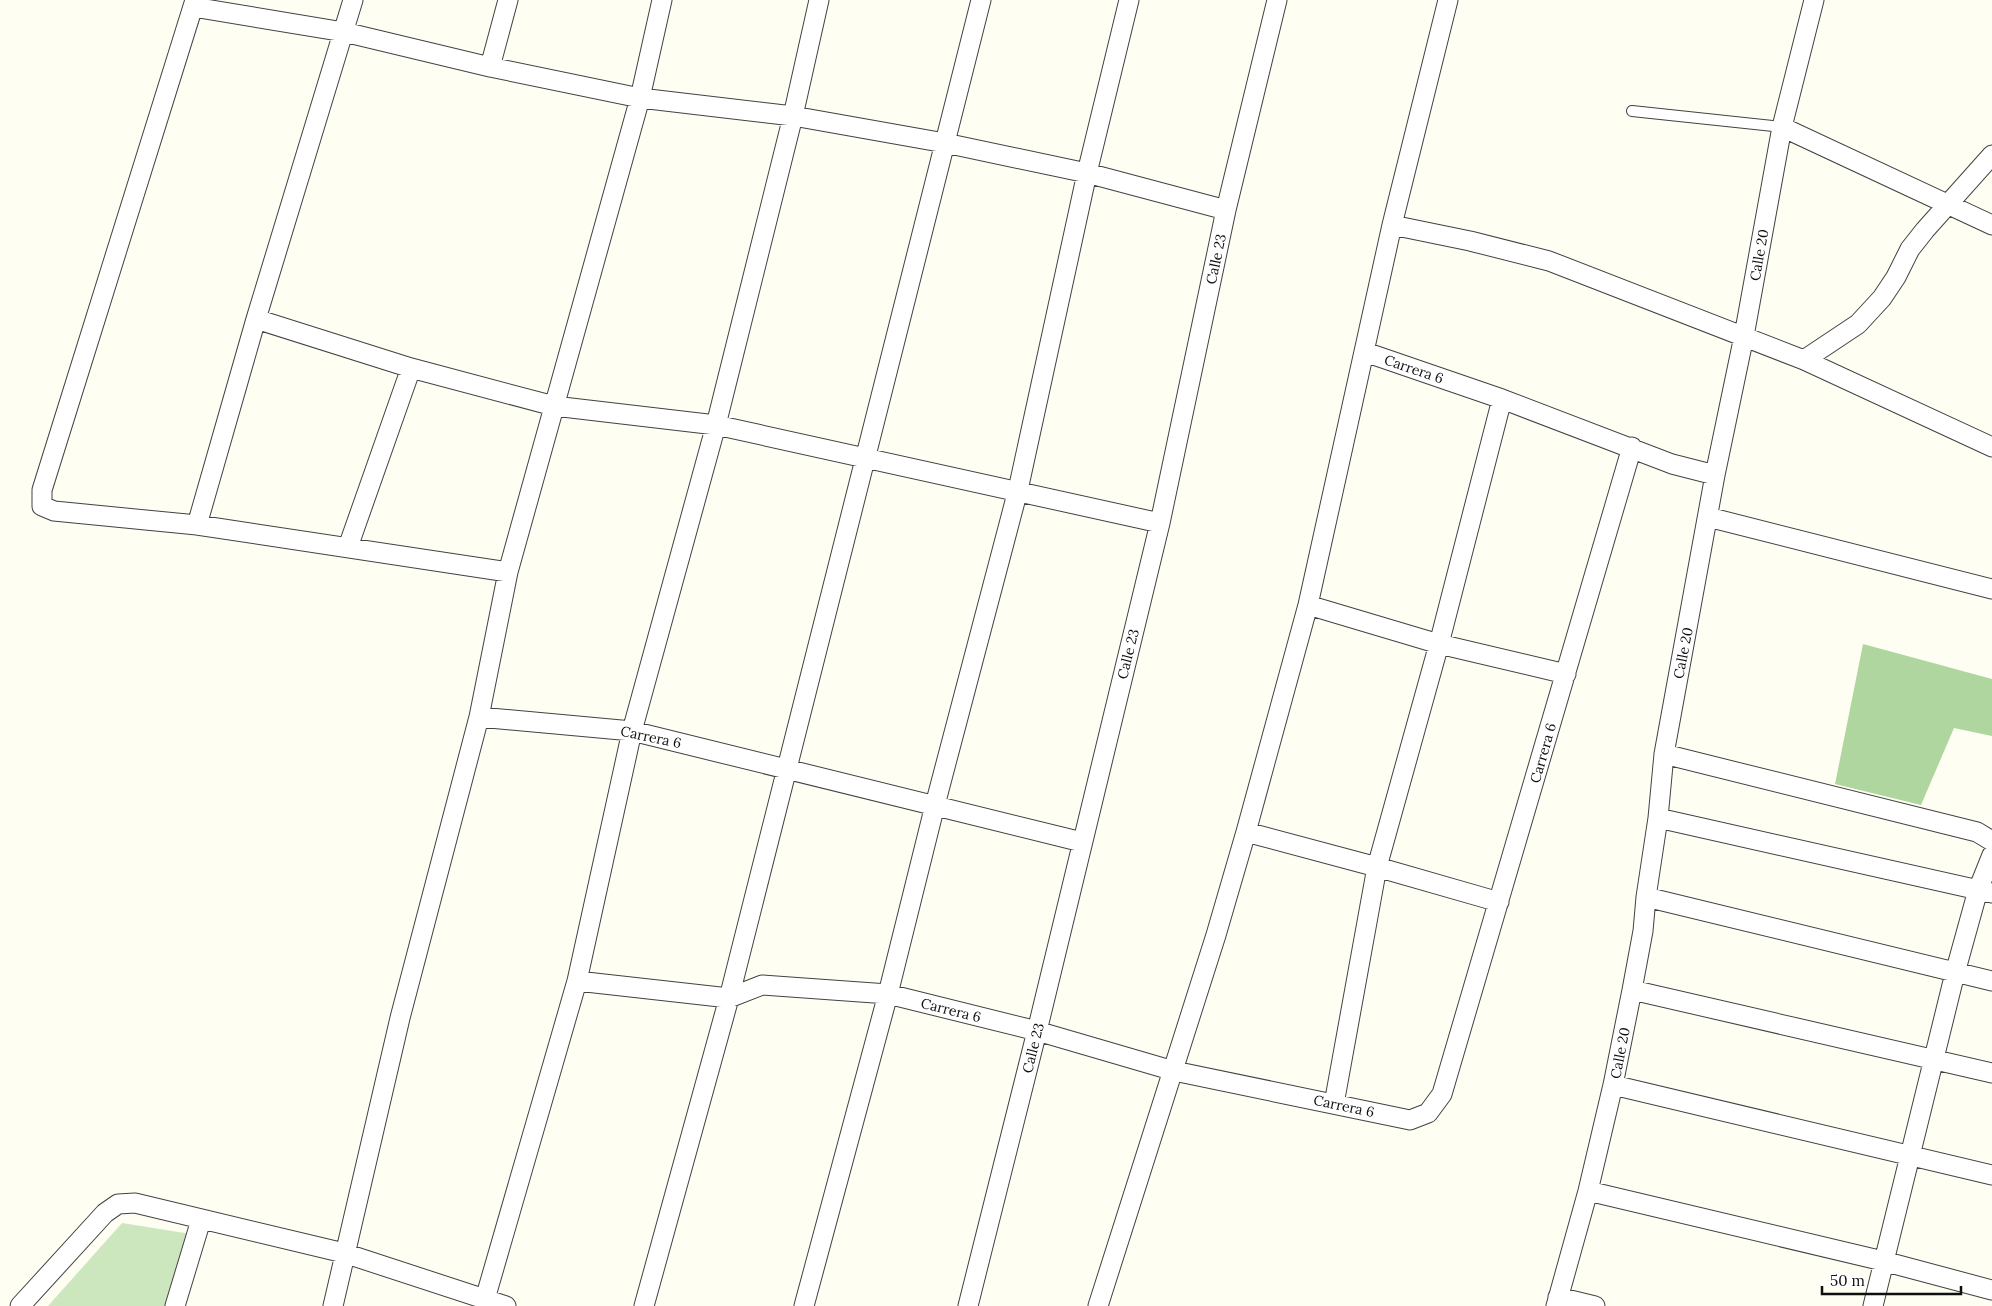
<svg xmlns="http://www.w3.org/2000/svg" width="1992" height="1306" font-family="Lora,serif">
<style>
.green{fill:#cce7bd}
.forest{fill:#aed69e}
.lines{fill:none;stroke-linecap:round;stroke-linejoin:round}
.lane-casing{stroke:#424242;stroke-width:12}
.street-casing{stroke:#424242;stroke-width:21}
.lane{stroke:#fff;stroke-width:10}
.street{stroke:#fff;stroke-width:19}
.labels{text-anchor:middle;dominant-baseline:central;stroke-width:5;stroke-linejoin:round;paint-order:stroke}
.street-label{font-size:14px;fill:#0f0f0f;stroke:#fff}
</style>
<rect width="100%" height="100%" fill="#fefef2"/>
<path class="green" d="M122 1223 191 1234 167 1306H48Z"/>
<path class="forest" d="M1863 644 1992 679V736L1954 728 1921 805 1835 784Z"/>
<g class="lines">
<g class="lane-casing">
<path id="lane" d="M1632 111 1782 127"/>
</g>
<g class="street-casing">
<path id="street" d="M195 0 42 490V506L54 511 197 525 508 572
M193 7 344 32 490 67 640 98 793 116 945 143 1087 173 1226 210
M490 67 508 0
M1782 127 1992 225
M1392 225 1470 241 1549 261 1804 360 1992 447
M256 319 411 368 554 406 716 425 1160 523
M1365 352 1502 399 1672 464 1715 475
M1804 360 1858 324 1882 298 1896 277 1910 249 1925 230 1992 155
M1708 517 1992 589
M197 525 256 319 353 0
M348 547 411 368
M1308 605 1439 644 1566 674
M479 717 632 731 1082 842
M1664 754 1977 832 1992 841
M1658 818 1992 893
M1246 832 1377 867 1499 902
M1646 897 1992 981
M577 981 729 998 762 985 888 994 1037 1031 1174 1071 1410 1120 1428 1113 1442 1094 1632 447
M1632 990 1992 1073
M1613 1085 1992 1175
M1334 1104 1377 867 1439 644 1502 399
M1588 1191 1883 1261 1992 1290
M1558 1297 1595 1306
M20 1306 105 1213 118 1204 135 1203 344 1253 506 1306
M175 1306 201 1220
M333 1306 400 1018 479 717 508 572 640 98 662 0
M483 1306 577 981 632 731 716 425 793 116 819 0
M644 1306 729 998 981 0
M804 1306 888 994 935 805 1018 490 1087 173 1129 0
M968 1306 1037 1031 1160 523 1226 210 1277 0
M1098 1306 1216 935 1246 832 1308 605 1392 225 1448 0
M1556 1306 1588 1191 1613 1085 1632 990 1643 931 1646 897 1658 818 1664 754 1715 475 1744 336 1782 127 1814 0
M1873 1306 1955 973 1978 890 1992 855"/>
</g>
<use href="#lane" class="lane"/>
<use href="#street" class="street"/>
</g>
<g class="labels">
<g class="street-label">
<text transform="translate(1759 255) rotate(-80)">Calle 20</text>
<text transform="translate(1216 259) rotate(-78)">Calle 23</text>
<text transform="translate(1414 369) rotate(19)">Carrera 6</text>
<text transform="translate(1683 653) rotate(-79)">Calle 20</text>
<text transform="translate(1128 654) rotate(-76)">Calle 23</text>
<text transform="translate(651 737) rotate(12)">Carrera 6</text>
<text transform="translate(1543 753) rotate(-74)">Carrera 6</text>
<text transform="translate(951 1010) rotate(14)">Carrera 6</text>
<text transform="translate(1033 1048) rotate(-76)">Calle 23</text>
<text transform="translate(1620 1053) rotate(-79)">Calle 20</text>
<text transform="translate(1344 1106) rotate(12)">Carrera 6</text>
</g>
</g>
<path d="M1822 1286v8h139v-8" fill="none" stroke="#0f0f0f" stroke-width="2.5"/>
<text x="1830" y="1286" font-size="15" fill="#0f0f0f" stroke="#ffffff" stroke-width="4" paint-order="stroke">50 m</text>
</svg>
